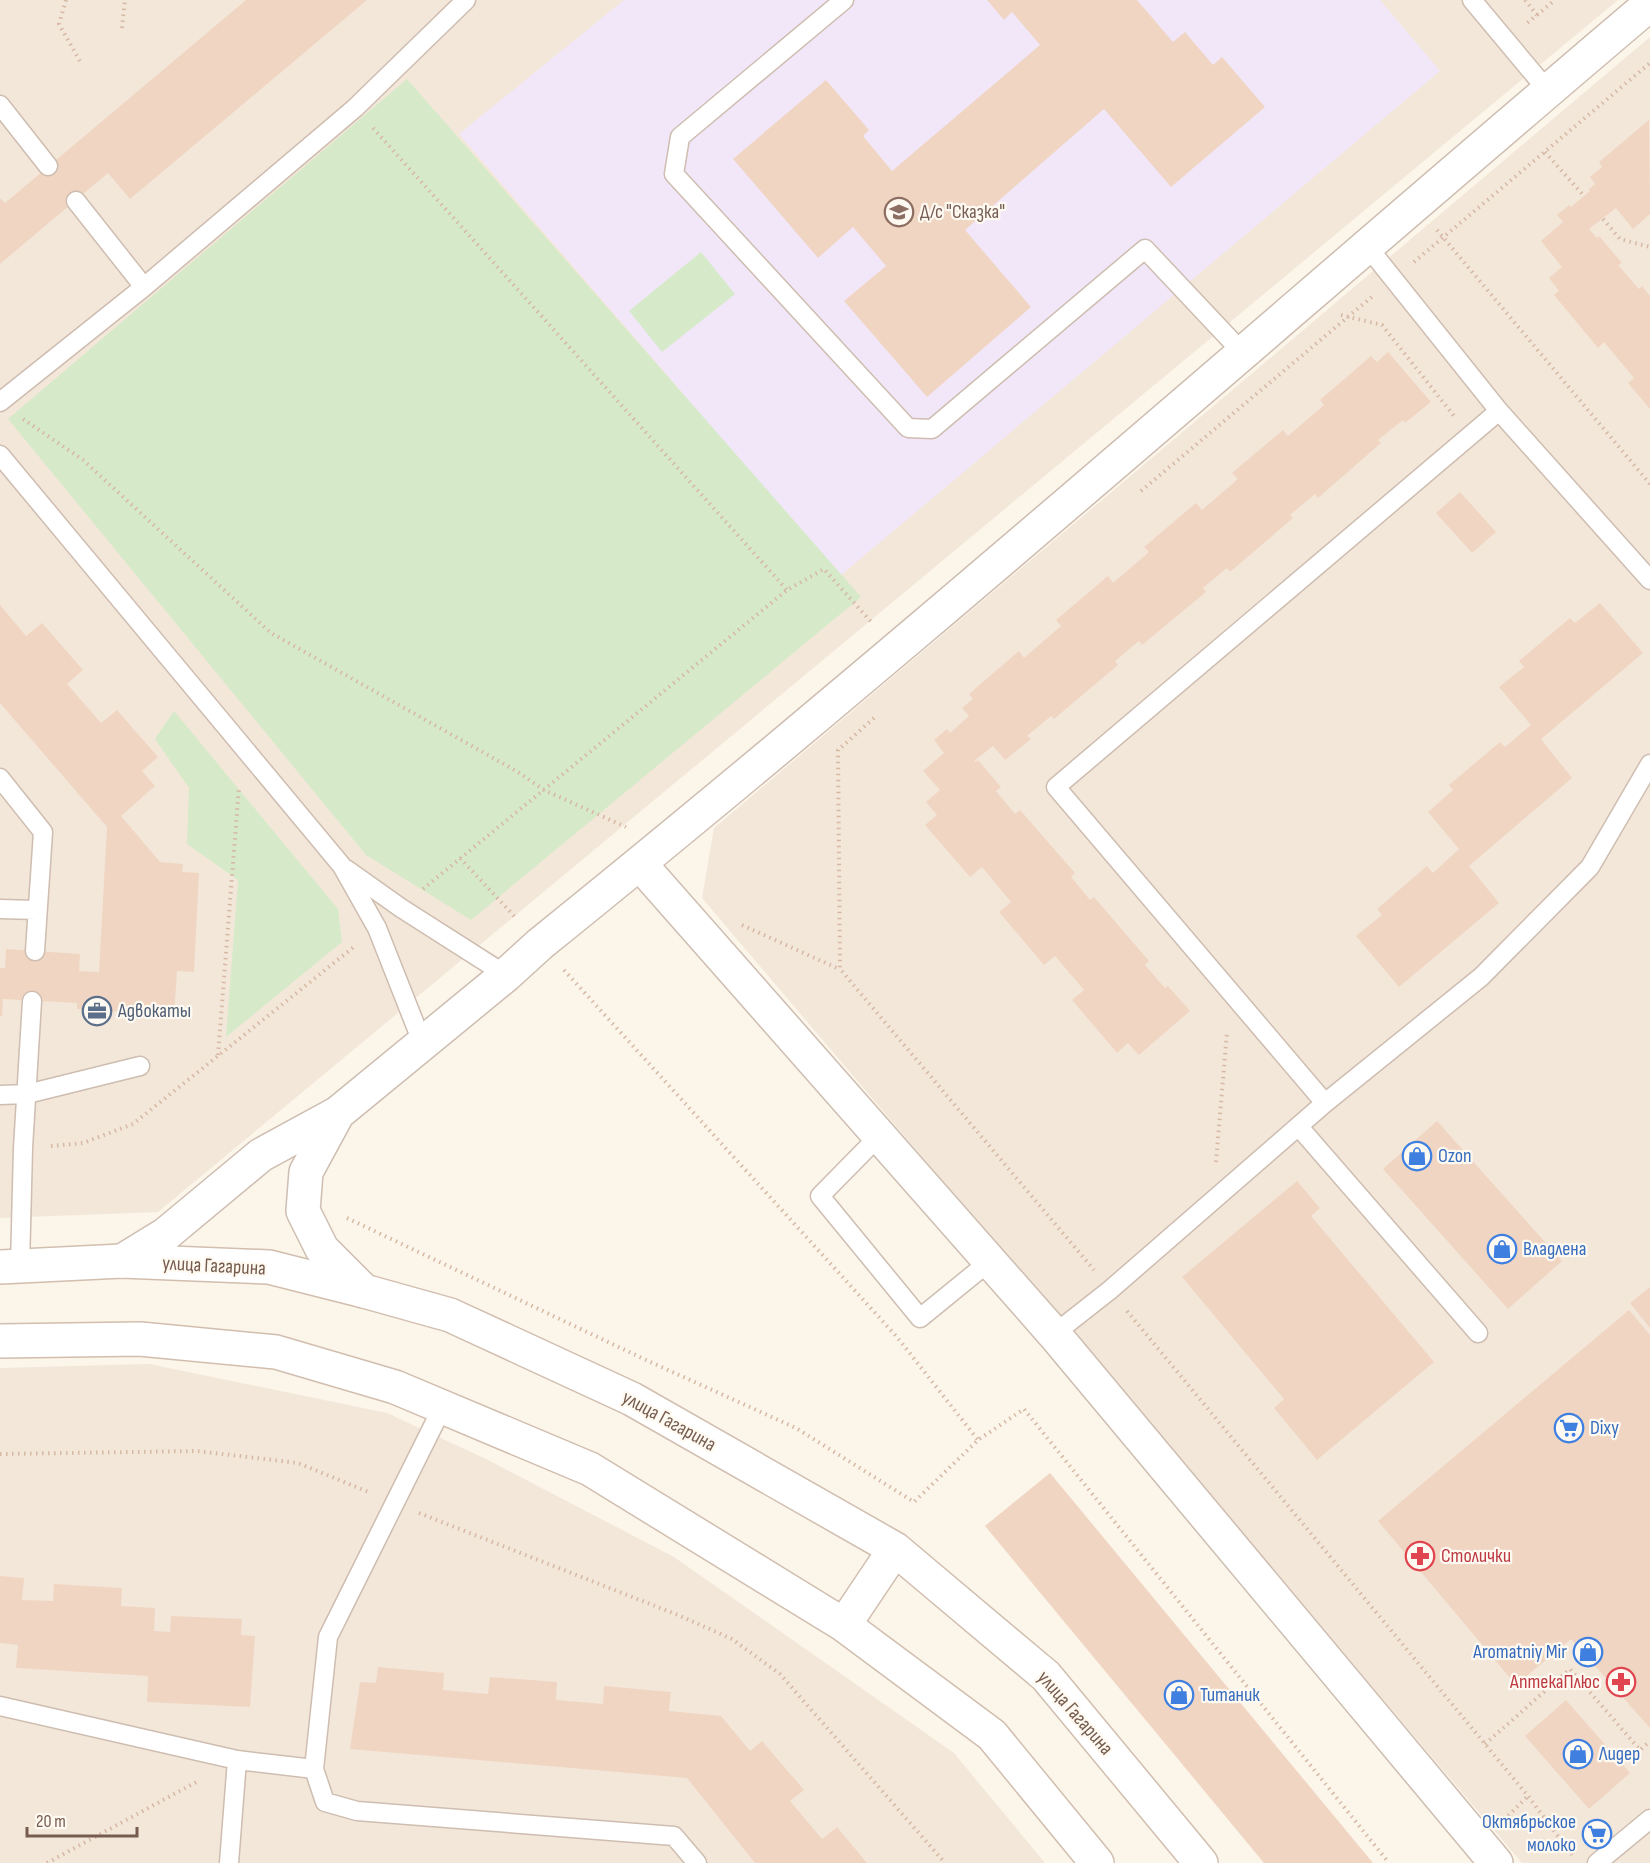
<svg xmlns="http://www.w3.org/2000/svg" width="1650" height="1863" font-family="'Sofia Sans Condensed',sans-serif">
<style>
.residential{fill:#f3e7d9}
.education{fill:#f2e7f9}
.green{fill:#d6eac9}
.building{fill:#f0d5c3}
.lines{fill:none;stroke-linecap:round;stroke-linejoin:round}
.lane-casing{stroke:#cebdb0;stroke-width:21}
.street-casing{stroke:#cebdb0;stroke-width:36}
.secondary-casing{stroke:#d1beae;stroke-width:36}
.path{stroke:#d6b8a5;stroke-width:4;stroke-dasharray:1.5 4.5;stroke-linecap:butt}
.lane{stroke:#fff;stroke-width:18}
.street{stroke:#fff;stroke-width:33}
.secondary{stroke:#fff;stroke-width:33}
.labels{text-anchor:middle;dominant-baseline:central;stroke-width:4.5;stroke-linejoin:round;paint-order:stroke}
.education-label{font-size:20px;fill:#785e54;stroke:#fef9f1;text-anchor:start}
.service-label{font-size:20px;fill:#4e5e75;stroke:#fef9f1;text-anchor:start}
.shop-label{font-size:20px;fill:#366cbe;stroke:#fef9f1;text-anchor:start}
.street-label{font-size:20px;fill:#765c4e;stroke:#fef9f1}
.health-label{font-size:20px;fill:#be3a42;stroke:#fef9f1;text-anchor:start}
</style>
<rect width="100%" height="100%" fill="#fcf5ea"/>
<path class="residential" d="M0 0H1618L158 1212 0 1218Z
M1650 37V1863H1522L702 898 714 828Z
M149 1364 387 1413 486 1459 674 1557 954 1753 1045 1863H0V1368Z"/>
<path class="education" d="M624 0H1380L1440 71 840 576 459 134Z"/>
<path class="green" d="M407 79 861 597 471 920 366 855 8 419Z
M701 252 735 294 662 352 629 311Z
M174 711 338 909 342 942 226 1037 238 880 187 844 189 788 155 739Z"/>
<path class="building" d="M246 0H367L130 199 108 173 0 264V198L5 203Z
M987 0H1137L1173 42 1185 32 1213 65 1222 57 1265 107 1171 187 1104 109 965 230 1031 307 927 397 844 301 886 266 853 227 818 258 733 159 826 80 869 130 863 136 892 171 1040 45 1012 12 1004 20Z
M1649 120 1650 214 1633 229 1616 208 1589 229 1597 238 1599 236 1622 263 1618 265 1639 289 1642 286 1650 296V409L1628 383 1634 378 1604 342 1598 348 1554 295 1559 291 1549 278 1562 267 1541 241 1563 222 1557 215 1569 205 1571 207 1590 191 1589 189 1595 184 1590 177 1602 167 1599 162Z
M1388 352 1431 402 1405 423 1403 420 1378 440 1381 443 1318 498 1315 494 1290 515 1293 518 1230 572 1227 568 1203 588 1206 592 1142 645 1139 641 1115 661 1118 665 1054 719 1051 716 1027 736 1031 739 1005 760 993 746 974 761 976 762 978 760 1001 787 996 791 1015 814 1020 810 1075 873 1071 877 1090 900 1094 897 1149 961 1145 965 1165 988 1168 986 1190 1011 1139 1055 1128 1043 1117 1053 1072 1000 1084 990 1055 956 1044 965 999 912 1011 902 982 867 970 877 925 825 937 815 926 802 940 790 923 771 944 753 934 740 947 729 950 733 969 716 962 708 973 699 969 694 1019 651 1024 658 1061 626 1056 620 1108 576 1113 583 1149 552 1144 547 1196 503 1202 510 1238 479 1232 473 1283 430 1288 436 1324 405 1320 400 1371 356 1377 362Z
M1460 492 1496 532 1472 553 1436 513Z
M1600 603 1643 653 1541 739 1572 778 1469 866 1499 903 1399 987 1356 936 1382 915 1377 909 1427 866 1433 873 1459 849 1428 812 1453 790 1449 785 1500 742 1505 747 1531 725 1499 687 1524 667 1519 661 1570 618 1575 623Z
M0 605 26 636 42 623 83 670 67 684 101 723 117 710 158 757 142 771 155 786 121 816 160 862 183 864 182 872 199 873 194 972 177 971 174 1015 77 1009V1003L3 999 2 1016H0V968H5L6 949 80 954 79 971 99 972 107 827 0 703Z
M1437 1121 1562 1261 1508 1309 1383 1169Z
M1297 1181 1320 1208 1311 1216 1434 1362 1317 1460 1274 1408 1284 1399 1182 1277Z
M1650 1287V1328L1630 1303Z
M1629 1310 1650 1335V1728L1571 1639 1516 1685 1378 1521Z
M1050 1473 1373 1863H1264L985 1526Z
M0 1576 24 1578 22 1600 53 1601 54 1584 122 1588 121 1606 155 1608 154 1631 170 1632 171 1616 242 1619 241 1635 255 1636 250 1707 147 1702 148 1676 16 1668 18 1645 0 1643Z
M378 1667 444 1673 443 1690 488 1694 490 1677 557 1682 556 1700 603 1704 604 1686 671 1692 669 1711 721 1716 750 1751 762 1741 804 1790 790 1801 822 1839 837 1827 867 1863H755L687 1778 350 1749 360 1682 376 1683Z
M1566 1700 1630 1773 1589 1809 1525 1736Z"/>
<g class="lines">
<g class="lane-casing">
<path id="lane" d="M844 0 680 137 674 174 908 428 932 429 1145 249 1242 352
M1472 0 1548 91
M0 105 48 166
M76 201 144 287
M0 402 144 287 355 108 466 0
M1499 411 1650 580
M0 455 342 866 377 928 422 1042
M0 778 43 832 35 951
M346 869 401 908 506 975
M0 909 37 910
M0 1095 27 1094 140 1066
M1325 1103 1481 977 1590 867 1650 764
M1299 1127 1478 1333
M879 1136 820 1196 920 1318 990 1261
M20 1266 23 1148 32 1001
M1054 1334 1110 1290 1325 1103 1056 787 1499 411 1367 246
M0 1706 237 1760 314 1769 328 1637 443 1406
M314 1769 325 1802 357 1811 674 1836 697 1863
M229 1863 237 1760
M1597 1863 1650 1819"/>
</g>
<g class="street-casing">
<path id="street" d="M640 864 1054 1334 1496 1863
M338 1113 306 1172 303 1211 322 1249 364 1291
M122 1261 166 1234 261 1155 338 1113 506 975 540 944C917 640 1280 318 1650 4"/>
</g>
<g class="secondary-casing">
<path id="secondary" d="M0 1267 122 1261 269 1267 364 1291 450 1315 632 1399 895 1549 1046 1676 1201 1863
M0 1341 140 1339 276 1352 395 1387 590 1469 844 1625 992 1735 1097 1863
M844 1625 895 1549"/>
</g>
<path class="path" d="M66 0 59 24 82 65
M1525 0 1537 15 1527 23
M1537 15 1555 0
M122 28 125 0
M373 128 787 590
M1545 152 1584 196
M1603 219 1620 239 1650 247
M1437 230 1650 484
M1414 262 1650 63
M1341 315 1382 325 1454 416
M23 419 83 460 271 633 518 772 544 790 626 827
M1141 491 1374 295
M874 718 838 750 840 969 1094 1270
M460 858 516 918
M423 889 787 590 824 569 872 623
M742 925 839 969
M564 970 897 1337 978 1440
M218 1055 239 787
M51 1146 83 1143 133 1124 355 946
M1216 1162 1227 1032
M347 1218 646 1360 796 1428 914 1502 978 1440 1024 1409 1389 1863
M1127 1311 1528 1796 1572 1855
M0 1454 197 1451 298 1463 371 1493
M419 1513 678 1615 732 1639 780 1674 945 1863
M1485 1744 1570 1669 1640 1750 1650 1741
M1504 1820 1528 1796
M47 1863 200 1780"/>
<use href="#lane" class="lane"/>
<use href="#street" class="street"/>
<use href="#secondary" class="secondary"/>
</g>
<defs>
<g id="school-ring" transform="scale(1.5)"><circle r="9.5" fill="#fef9f1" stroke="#8d6e63" stroke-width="1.5"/><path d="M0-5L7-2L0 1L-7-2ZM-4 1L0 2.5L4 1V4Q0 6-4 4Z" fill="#8d6e63"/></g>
<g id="office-ring" transform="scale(1.5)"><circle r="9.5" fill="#fef9f1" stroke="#5c6f8a" stroke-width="1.5"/><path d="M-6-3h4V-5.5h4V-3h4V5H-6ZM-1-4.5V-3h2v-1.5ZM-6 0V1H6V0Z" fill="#5c6f8a"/></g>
<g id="shop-ring" transform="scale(1.5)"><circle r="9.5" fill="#fef9f1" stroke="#3f7fe0" stroke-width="1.5"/><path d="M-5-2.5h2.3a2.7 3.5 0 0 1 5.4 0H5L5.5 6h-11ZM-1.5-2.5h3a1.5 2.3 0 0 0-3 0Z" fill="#3f7fe0"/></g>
<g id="supermarket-ring" transform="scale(1.5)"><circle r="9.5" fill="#fef9f1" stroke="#3f7fe0" stroke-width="1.5"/><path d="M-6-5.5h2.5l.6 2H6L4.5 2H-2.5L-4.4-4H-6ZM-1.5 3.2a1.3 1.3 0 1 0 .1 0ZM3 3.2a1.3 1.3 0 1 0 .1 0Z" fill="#3f7fe0"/></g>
<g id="pharmacy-ring" transform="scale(1.5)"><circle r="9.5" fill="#fef9f1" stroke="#e0444e" stroke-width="1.5"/><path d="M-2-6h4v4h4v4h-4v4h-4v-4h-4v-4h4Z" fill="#e0444e"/></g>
</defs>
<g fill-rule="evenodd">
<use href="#school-ring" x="899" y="212"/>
<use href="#office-ring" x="97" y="1011"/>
<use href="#shop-ring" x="1417" y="1156"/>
<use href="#shop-ring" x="1502" y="1249"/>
<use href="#supermarket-ring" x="1569" y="1428"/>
<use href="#pharmacy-ring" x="1420" y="1556"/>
<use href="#shop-ring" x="1588" y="1652"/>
<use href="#pharmacy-ring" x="1621" y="1682"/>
<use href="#shop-ring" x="1179" y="1695"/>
<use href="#shop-ring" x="1578" y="1754"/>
<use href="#supermarket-ring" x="1597" y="1834"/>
</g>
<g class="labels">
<g class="education-label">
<text x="920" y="212">Д/с "Сказка"</text>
</g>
<g class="service-label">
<text x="118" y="1011">Адвокаты</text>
</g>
<g class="shop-label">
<text x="1438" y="1156">Ozon</text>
<text x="1523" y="1249">Владлена</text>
<text x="1590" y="1428">Dixy</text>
<text x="1567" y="1652" text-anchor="end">Aromatniy Mir</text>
<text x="1200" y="1695">Титаник</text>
<text x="1599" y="1754">Лидер</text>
<text x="1576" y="1822" text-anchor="end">Октябрьское<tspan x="1576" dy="23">молоко</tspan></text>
</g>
<g class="street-label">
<text transform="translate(214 1266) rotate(3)">улица Гагарина</text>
<text transform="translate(669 1421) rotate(29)">улица Гагарина</text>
<text transform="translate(1075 1713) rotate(49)">улица Гагарина</text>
</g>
<g class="health-label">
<text x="1441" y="1556">Столички</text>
<text x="1600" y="1682" text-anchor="end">АптекаПлюс</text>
</g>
</g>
<path d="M27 1827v9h110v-9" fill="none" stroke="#765c4e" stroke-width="3"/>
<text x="36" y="1827" font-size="18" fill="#765c4e" stroke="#fef9f1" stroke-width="4.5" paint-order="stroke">20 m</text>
</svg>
